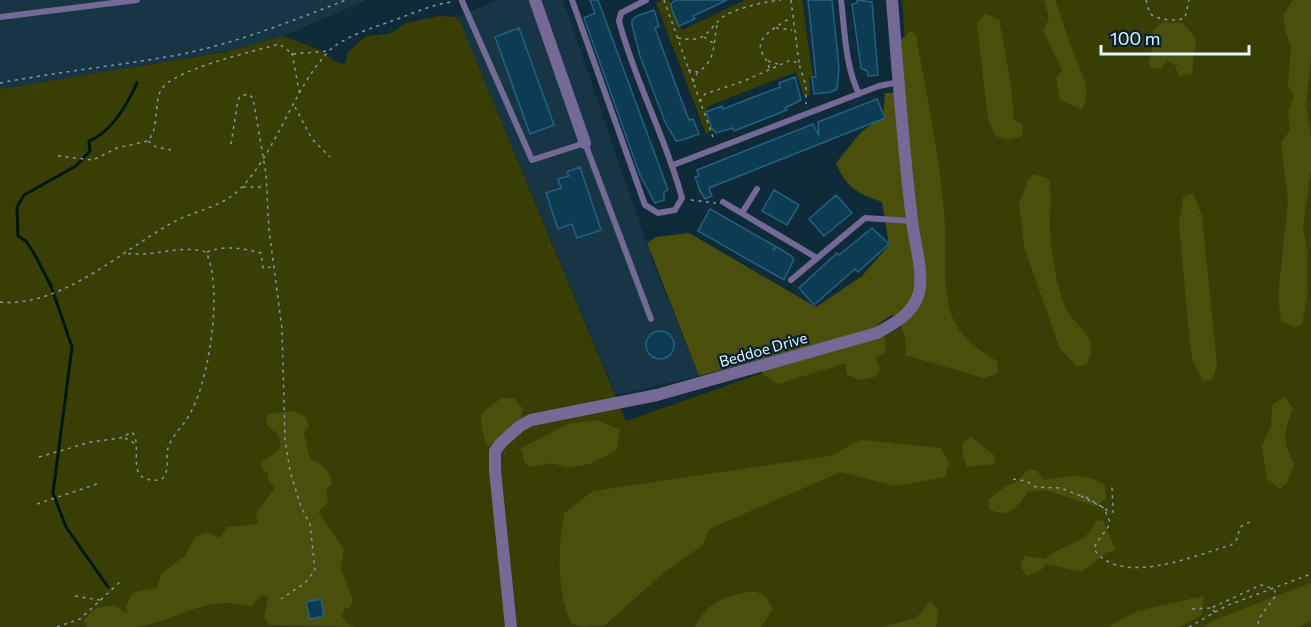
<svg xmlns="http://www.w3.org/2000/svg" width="1311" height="627" font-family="Commissioner,sans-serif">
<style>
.built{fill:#173545}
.green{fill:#393e04}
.forest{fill:#4a500b}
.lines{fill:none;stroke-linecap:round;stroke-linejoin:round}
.stream{stroke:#001711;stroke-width:3}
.building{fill:#0c3b52;stroke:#216283;stroke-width:1.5}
.path{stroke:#8499a4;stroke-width:1.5;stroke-dasharray:3 4.5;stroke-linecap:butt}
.service{stroke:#746a95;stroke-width:6}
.minor{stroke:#746a95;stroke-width:12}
.labels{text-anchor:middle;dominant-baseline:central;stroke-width:4.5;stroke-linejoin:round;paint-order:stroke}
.street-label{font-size:15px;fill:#e6f6ff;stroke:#05202e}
</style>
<rect width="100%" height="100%" fill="#0f2a38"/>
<path class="built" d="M0 0H367L283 36 225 52 0 89Z
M498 0H563L656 271 699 376 616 395 458 17Z"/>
<path class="green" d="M662 0H669L682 30 745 0H802L813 77H809L810 95 804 96 796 72 706 107 714 130 706 134 656 3Z
M902 0H1311V627H0V89L225 52 283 36 320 50 334 61 345 64 348 52 366 36 389 34 406 23 439 16 458 17 626 421 797 361 875 341 907 324 925 302Z"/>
<path class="forest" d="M1044 0H1055C1061 15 1065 31 1071 46 1078 68 1094 87 1082 110L1060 100 1056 78 1062 70 1043 31 1049 18Z
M1293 0H1311V58L1306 103 1311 139V168L1303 227 1307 250V298L1302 325 1293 327 1281 321 1278 296 1288 200 1281 143 1290 130 1288 112 1294 96 1288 86 1291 46 1285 30 1283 15Z
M985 14 999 19 1011 85 1014 120 1023 125 1022 136 1007 140 995 136 988 119 977 24Z
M1163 22 1183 23 1196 39 1192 74 1179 77 1175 65 1167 61 1161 69 1151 68 1148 61 1151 56 1153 31Z
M910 31 916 35C927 98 941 161 945 226 947 258 941 291 954 321 962 339 981 351 997 361L998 373 984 378 905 355C908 339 903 327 892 315L877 325 885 338V353L876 358 880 370 875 377 860 380 846 374V363L778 384 762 374 761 359 699 376 647 243 656 237 689 233 816 307 862 276 889 245 882 202C857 193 846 188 836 163L862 131 883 117 885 93H904L901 40Z
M1034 174 1049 179C1052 193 1050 206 1050 221 1050 249 1055 278 1064 304 1074 329 1102 334 1087 364L1077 367 1060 349 1024 247 1019 204 1028 180Z
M1193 193 1202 216 1217 365 1213 379 1203 381 1193 361 1190 345 1179 224 1183 197Z
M1284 397 1293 408C1284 432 1282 440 1294 464L1287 483 1280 489 1267 479 1262 446 1271 425 1272 405Z
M502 398H514L523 409 520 421 490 446 486 445C480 416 474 416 502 398Z
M293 411 305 416 309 426 304 433 310 459C323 463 331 472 332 485L326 489 328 503 318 512 344 549 341 569 353 601 349 608 344 609 342 616 346 623 356 627 269 625 264 617 268 597 262 595 251 607C211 593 176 620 138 627 122 627 103 627 87 627L84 620 94 609 113 605 127 613 126 607 132 593 157 587 162 573 185 556 194 538 205 532 220 538 227 527 258 524 256 513 275 488 267 479 269 473 263 470 261 462 277 452 281 445 278 435 266 424 268 414Z
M596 420 620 430 617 450 590 464 567 468 552 463 530 467 525 464 521 448 568 424Z
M971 437 995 456 994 464 967 467 962 453 963 443Z
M861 440 941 448 949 463 945 477 895 486 841 472 709 529 703 545 667 570 605 625 583 627 571 623C556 589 558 549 564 513L593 491 830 456Z
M1029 469 1037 471 1044 480C1070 477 1081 471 1105 485L1106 499 1096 506 1045 490 1028 492C1017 507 1008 520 989 509L988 500 1007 485 1015 483Z
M1103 520 1116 550 1106 553 1081 572 1047 564 1038 572 1026 576 1020 564 1025 556 1045 559C1061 544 1091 542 1095 522Z
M1311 583V621L1299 627H1203L1216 619Z
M755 591 766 597 773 609 761 627H695C707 601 728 595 755 591Z
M1204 596 1201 616 1179 627H1108L1137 611Z
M930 601 939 611 936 627H881L916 618Z"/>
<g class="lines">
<path class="stream" d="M108 587 66 527 53 493 72 347 51 286 35 255 26 241 18 236 17 207 24 195 76 166 90 151 89 141C112 132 127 105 137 83"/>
</g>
<path class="building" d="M590 0H598L668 190 664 192V200L655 203 640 175 584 18 595 13Z
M675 0H727L693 16 695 19 679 26 672 10 671 4Z
M808 0H832L839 68 837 89 831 92 814 94 812 77H816Z
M857 0 872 2 878 75 868 76 867 71 861 68 852 4 857 3Z
M654 10 659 26 655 28 675 83 689 120 693 119 699 134 682 140 676 141 665 122 640 56 632 25V20L637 16Z
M519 28 554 125 530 134 495 37Z
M795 77 801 100 785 108 787 110 734 131 733 128 716 133 712 128 706 112 722 106 723 109 780 87 779 83Z
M877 99 885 118 709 188 712 196 705 199 700 191 695 177 699 176 697 170 813 124 819 136 818 122Z
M580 167 601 230 577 238 572 224 558 229 546 193 561 188 558 179 569 176 567 172Z
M774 190 799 205 787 225 762 211Z
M836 195 852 213 824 236 809 219Z
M710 209 775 246 773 250 777 247 790 255 794 259 784 280 698 231Z
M872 228 889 244 858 272 855 269 814 305 799 288 837 253 839 255Z
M646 345a14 14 0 1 1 28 0a14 14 0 1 1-28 0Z
M321 599 324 616 310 619 306 602Z"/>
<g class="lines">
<path class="path" d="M664 0 714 140
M791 0 799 63
M1146 0 1150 14C1161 20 1173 22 1185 18L1189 0
M776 28 792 30
M704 37 713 43
M678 38C713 45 708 22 730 13 746 6 764 2 781 0
M292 53 300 96
M768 61 778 64
M769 68C768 61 764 57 761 51 756 35 781 25 791 17
M688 70 698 72C716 61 713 45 717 25
M693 82 697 73
M0 83C57 72 115 66 172 56 232 45 289 22 346 0
M700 102 705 94 744 81 791 60 799 64 806 86V104
M295 107 312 139 330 157
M148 141 156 147 171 150
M231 144 238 100 240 96 248 94 253 98 266 174 269 230 282 329 285 439 290 471 301 507 310 524 315 570 305 583 281 599
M58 156 93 160 117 148 148 141C159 128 154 107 160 92 168 70 256 51 279 44L293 54 328 51
M243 187H265
M691 200 716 203
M207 252C226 245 242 248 261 253L263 268 272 267
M0 302C60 308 120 252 170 224 194 210 223 208 242 187 278 148 292 92 327 53 340 38 374 27 392 21 412 14 432 4 453 2
M125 438 136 444
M39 457 91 442 120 438 132 432C145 447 121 484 161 480 172 469 164 457 169 445 175 432 186 423 192 410 210 375 223 287 206 252 178 244 153 258 125 253
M1013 479 1026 481 1036 487 1061 488 1081 496
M1081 496 1104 508 1110 522C1107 533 1097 538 1094 549 1120 588 1196 555 1231 545L1237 539 1240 527 1252 521
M1086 497 1110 512H1113L1112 487
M37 504 97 484
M75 596 100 600
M1192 609 1210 608
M1215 612 1211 608 1261 585 1274 589 1276 595 1258 620 1259 627
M57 627 80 619 121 581
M1189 627 1226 606 1311 574"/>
<path class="service" d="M572 0 645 205 658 213 675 210 682 198C666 138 635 82 619 21L621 13 646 0
M841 0C845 32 845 65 859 94
M462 1 532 160 585 143 651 319
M0 17 137 0
M673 165 879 86 899 82
M723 202 817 258
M742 213 757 189
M791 280 865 218 912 221"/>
<path class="minor" d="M535 0 585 143
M511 627 495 471V451L502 442 520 426 531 420 657 395 877 333C894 324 913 314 919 293 924 271 914 242 912 220 903 147 898 73 892 0"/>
</g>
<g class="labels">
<g class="street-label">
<text transform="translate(763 349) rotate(-16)">Beddoe Drive</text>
</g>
</g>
<path d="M1101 45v9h148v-9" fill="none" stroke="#e6f6ff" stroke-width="3"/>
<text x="1110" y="45" font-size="18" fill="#e6f6ff" stroke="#05202e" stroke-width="4.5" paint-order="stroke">100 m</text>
</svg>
